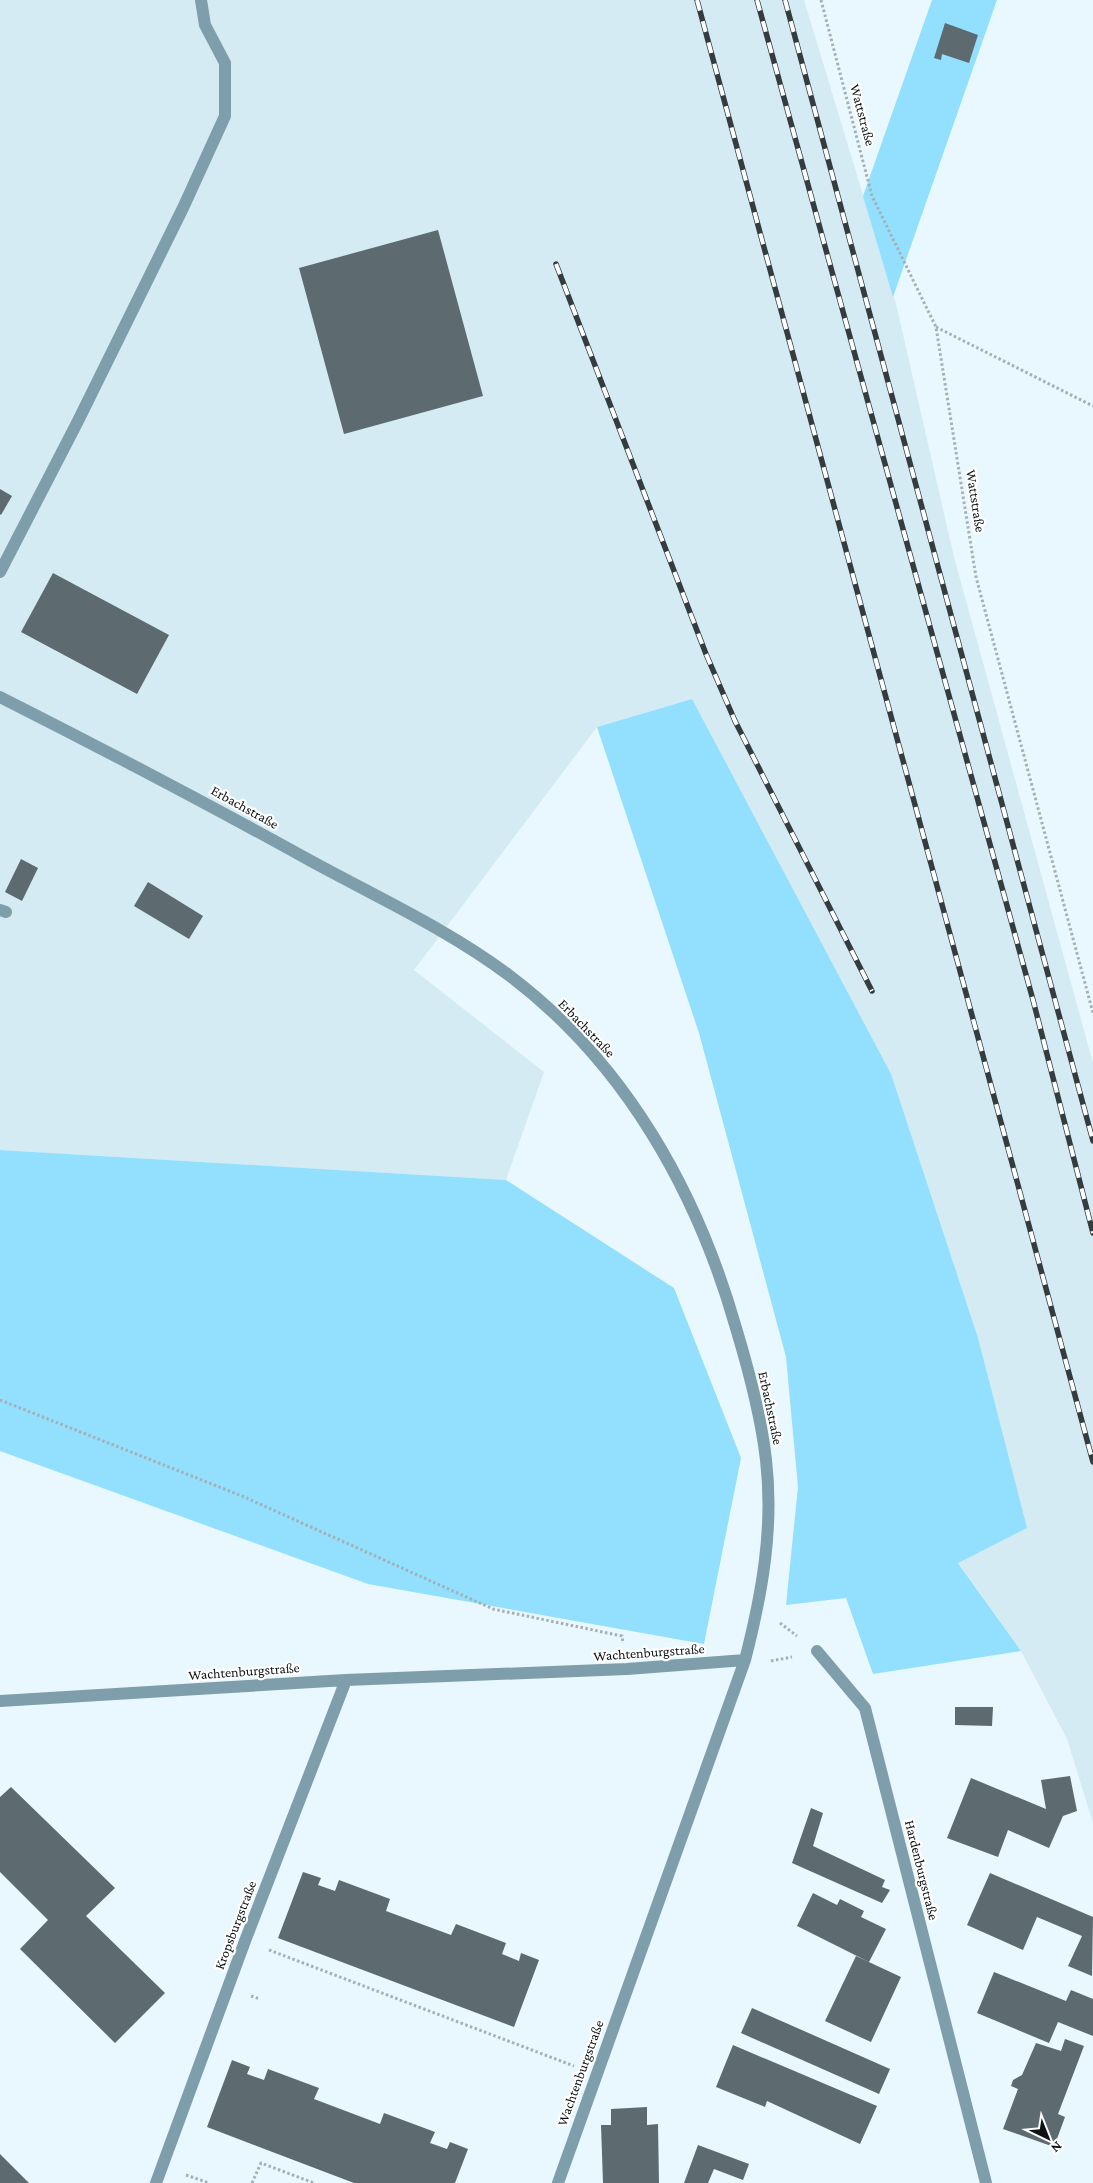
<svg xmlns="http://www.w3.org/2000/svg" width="1093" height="2183" font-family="'Crimson Pro',serif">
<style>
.built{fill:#d4ebf4}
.green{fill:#92e0fd}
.building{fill:#5d6a70}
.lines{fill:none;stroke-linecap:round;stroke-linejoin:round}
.path{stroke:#a4b0b5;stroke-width:3;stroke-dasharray:2.5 2.5;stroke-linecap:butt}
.minor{stroke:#7e9eab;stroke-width:12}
.rail-casing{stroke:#343c3f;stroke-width:5.5}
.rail{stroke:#fff;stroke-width:4;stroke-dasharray:11;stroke-linecap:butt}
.labels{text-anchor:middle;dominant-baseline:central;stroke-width:4.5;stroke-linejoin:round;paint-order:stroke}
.street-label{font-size:14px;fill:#0d1315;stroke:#fff}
</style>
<rect width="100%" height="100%" fill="#e9f8fe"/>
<path class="built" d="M0 0H804L896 304 954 557 1093 1063V1823L1067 1739 1021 1651 958 1562 1027 1527 692 699 597 727 414 970 544 1072 506 1180 0 1150Z"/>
<path class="green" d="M932 0H997L893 297 863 196Z
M692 699 891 1074 978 1338 1027 1528 958 1563 1021 1651 873 1674 846 1598 786 1605 798 1487 786 1357 699 1033 597 727Z
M0 1150 506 1180 674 1288 741 1458 704 1644 368 1584 0 1451Z"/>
<path class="building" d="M945 23 978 35 969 63 942 54 941 60 934 58Z
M438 230 483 396 344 434 299 268Z
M0 489 12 496 1 515 0 514Z
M53 573 169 635 137 694 21 632Z
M21 859 38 868 22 901 5 892Z
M148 882 203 916 189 939 134 906Z
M955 1707H993L992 1726 955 1725Z
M1070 1776 1077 1811 1063 1816 1049 1848 1008 1830 998 1857 947 1838 971 1778 1046 1809 1041 1780Z
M11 1787 115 1888 86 1916 165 1993 115 2043 20 1949 48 1920 0 1872V1797Z
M811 1808 823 1813 813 1846 885 1880 882 1887 890 1890 882 1903 792 1863Z
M303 1872 321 1878 318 1885 335 1891 339 1880 390 1899 386 1911 451 1935 456 1924 506 1943 502 1954 519 1961 521 1953 539 1960 514 2027 278 1938Z
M990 1873 1093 1917 1092 1976 1068 1966 1082 1936 1037 1917 1023 1950 967 1925Z
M813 1893 837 1905 840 1899 864 1911 861 1917 886 1929 869 1962 797 1926Z
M856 1956 901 1977 871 2042 825 2021Z
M994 1972 1066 2001 1071 1990 1093 1999V2036L1058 2022 1049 2043 977 2013Z
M752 2008 890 2069 879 2094 741 2033Z
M1065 2039 1084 2046 1058 2114 1065 2117 1054 2147 1003 2129 1018 2089 1011 2086 1013 2080 1022 2075 1036 2043 1061 2051Z
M733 2045 877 2106 860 2144 767 2101 765 2107 716 2087Z
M232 2060 250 2067 247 2074 264 2080 268 2069 319 2088 314 2099 380 2124 384 2113 435 2132 430 2143 447 2149 450 2142 468 2149 455 2183H354L207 2127Z
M647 2107V2125L658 2124 659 2183H603L601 2125H611V2109Z
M698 2145 749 2164 743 2180 714 2169 708 2183H684Z
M0 2154 29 2183H0Z"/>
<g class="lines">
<path class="path" d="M821 0 872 196 936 327 976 577 1093 1013
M936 327 1093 406
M0 1400 242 1496 493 1609 622 1636 623 1643
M780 1623 797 1636
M771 1661 792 1657
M269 1950 574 2066
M251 1996 260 1999
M186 2175 209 2183
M252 2183 261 2163 314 2183"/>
<path class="minor" d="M0 572 78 421 183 208 225 116V63L205 25 201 0
M0 697C105 750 208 804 311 861 377 897 449 930 510 976 625 1063 697 1191 736 1328 749 1371 761 1415 766 1460 774 1528 762 1594 745 1660L558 2183
M0 910 6 912
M817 1651 865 1708 986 2183
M0 1701 346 1680 627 1669 745 1660
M156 2183 245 1941 346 1680"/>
<g class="rail-casing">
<path id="rail" d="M697 0 1093 1462
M757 0 1033 1000 1093 1233
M785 0 1093 1141
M556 264 706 654 735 721 872 991"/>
</g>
<use href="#rail" class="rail"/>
</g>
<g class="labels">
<g class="street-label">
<text transform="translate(863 115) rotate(75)">Wattstraße</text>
<text transform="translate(976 501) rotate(81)">Wattstraße</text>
<text transform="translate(245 807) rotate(29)">Erbachstraße</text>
<text transform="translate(587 1028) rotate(46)">Erbachstraße</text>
<text transform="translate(771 1408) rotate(78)">Erbachstraße</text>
<text transform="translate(649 1652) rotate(-4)">Wachtenburgstraße</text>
<text transform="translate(244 1671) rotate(-4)">Wachtenburgstraße</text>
<text transform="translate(922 1870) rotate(76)">Hardenburgstraße</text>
<text transform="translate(235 1925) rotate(-69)">Kropsburgstraße</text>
<text transform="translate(580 2073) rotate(-70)">Wachtenburgstraße</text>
</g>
</g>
<g transform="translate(1048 2138) rotate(137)" stroke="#ffffff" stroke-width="4" paint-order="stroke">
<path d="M0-4L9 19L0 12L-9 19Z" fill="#0d1315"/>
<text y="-8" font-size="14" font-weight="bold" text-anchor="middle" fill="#0d1315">N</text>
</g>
</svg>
